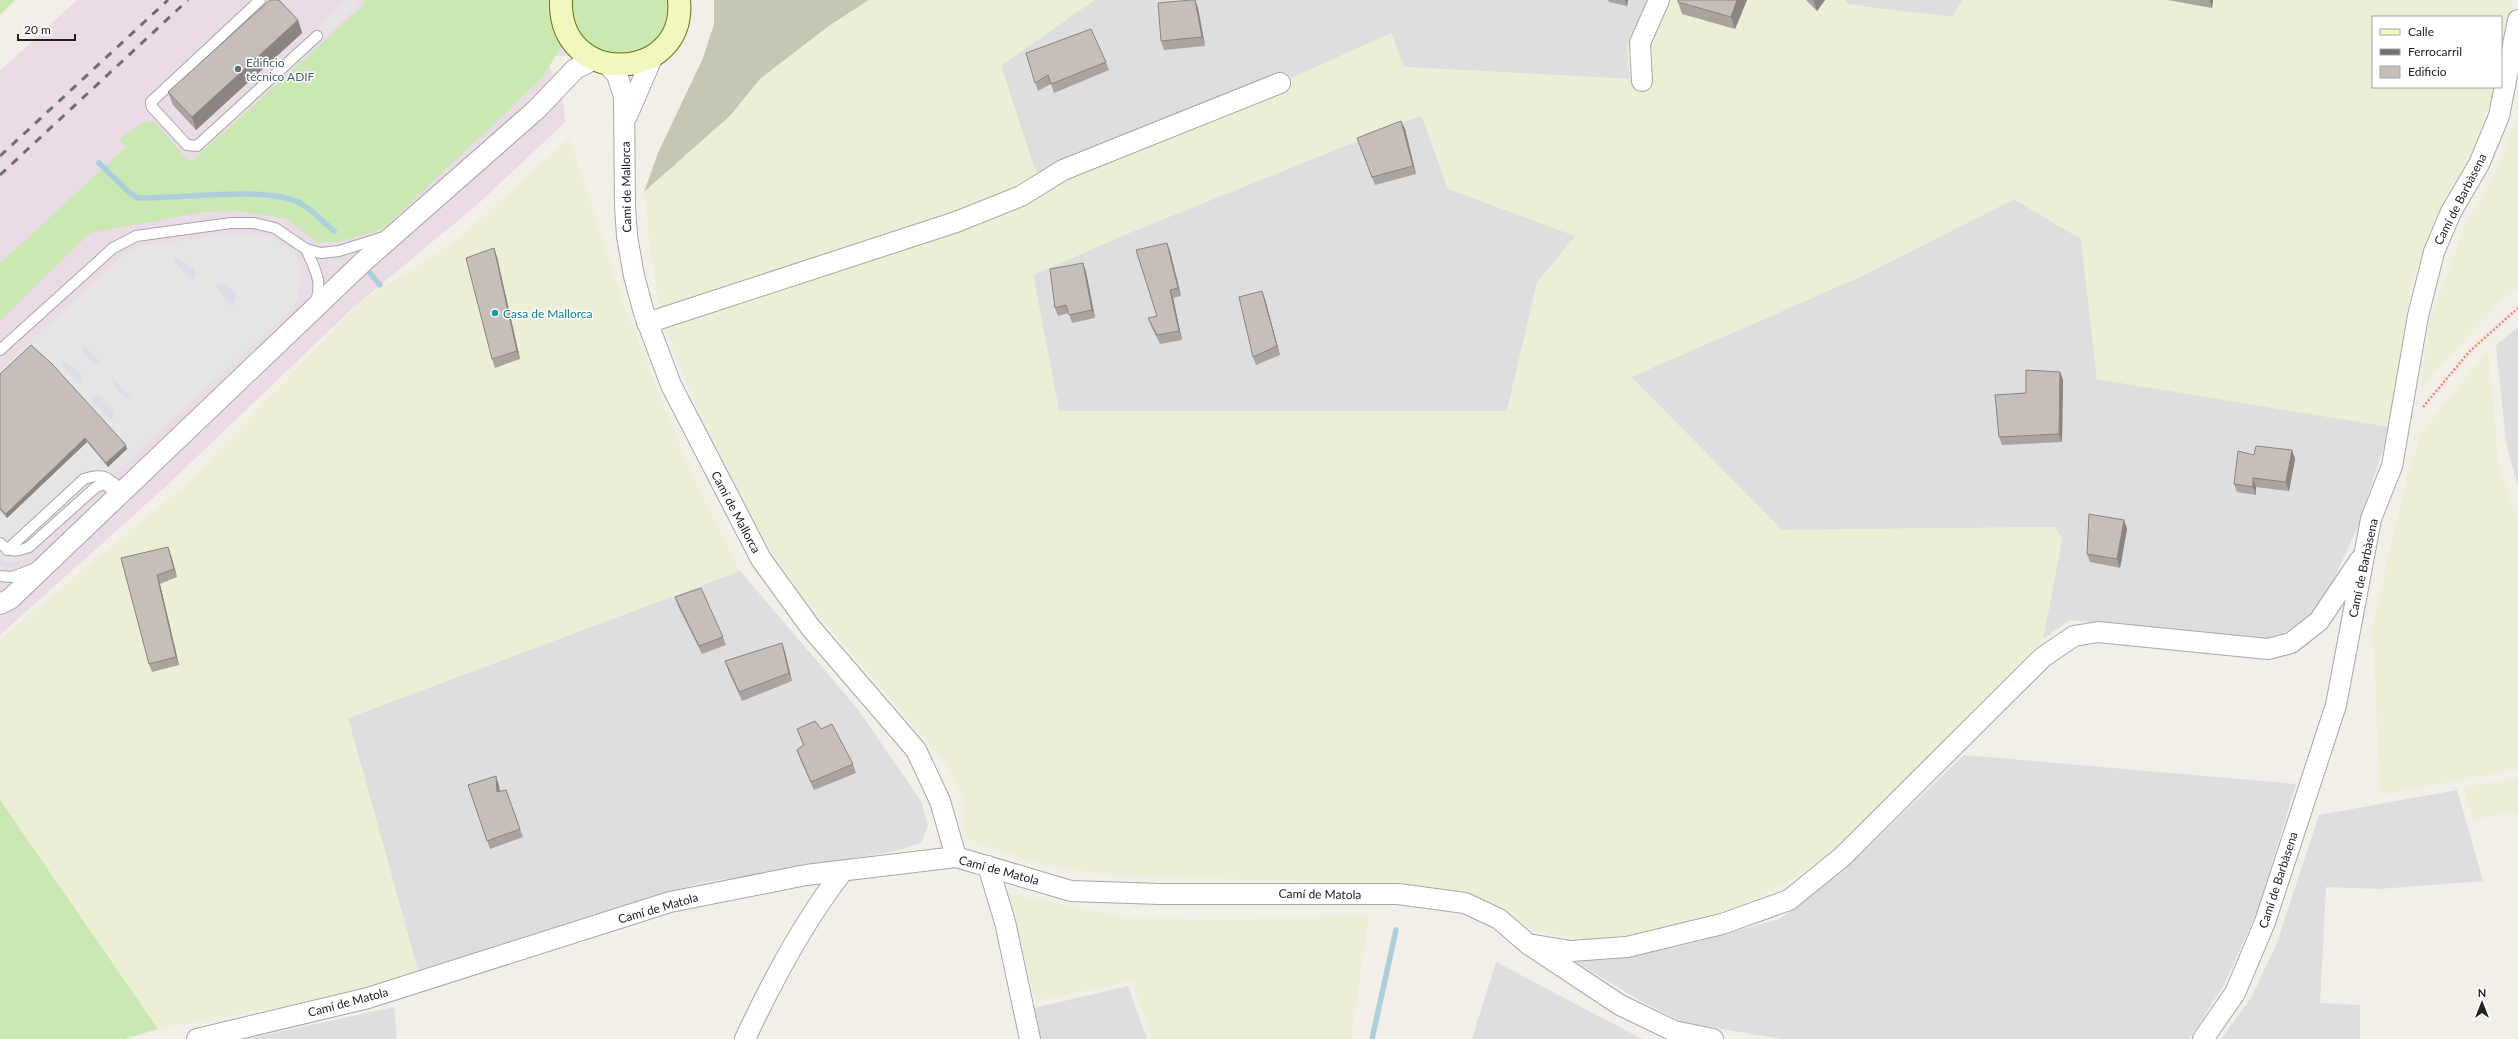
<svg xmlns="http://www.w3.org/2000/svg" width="2518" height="1039" font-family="Lato,sans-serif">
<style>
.residential{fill:#dfdede}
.industrial{fill:#eadbe6}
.construction{fill:#c5c6b4}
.farmland{fill:#eceed5;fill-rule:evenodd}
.grass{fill:#cae8b1}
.parking{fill:#e5e5e5}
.plaza{fill:#dddde7}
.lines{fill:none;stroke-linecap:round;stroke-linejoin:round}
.stream{stroke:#abcfdc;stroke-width:5.5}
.service-casing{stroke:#a8a8a8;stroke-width:12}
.minor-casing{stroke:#a8a8a8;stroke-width:22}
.secondary-casing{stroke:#66770a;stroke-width:24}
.path{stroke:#f48876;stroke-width:2.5;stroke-dasharray:2 2;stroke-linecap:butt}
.service{stroke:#fff;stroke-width:10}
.minor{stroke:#fff;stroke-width:20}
.secondary{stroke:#f2f7c0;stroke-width:22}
.rail{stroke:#6f6f6f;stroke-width:3;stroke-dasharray:8 8;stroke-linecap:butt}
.wall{fill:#aaa39e}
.shaded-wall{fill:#8b8581}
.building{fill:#c6beb8;stroke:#8b8581}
.service-dot{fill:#5c6f8a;stroke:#fff;stroke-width:1.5}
.culture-dot{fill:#0f9aa8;stroke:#fff;stroke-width:1.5}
.labels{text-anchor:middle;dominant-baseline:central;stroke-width:3;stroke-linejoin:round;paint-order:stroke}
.service-label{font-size:12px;fill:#4e5e75;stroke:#fff;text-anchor:start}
.street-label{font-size:12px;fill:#212121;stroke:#fff}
.culture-label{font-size:12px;fill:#0d838f;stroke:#fff;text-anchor:start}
</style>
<rect width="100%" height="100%" fill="#f1efe8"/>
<path class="residential" d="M1094 0H1649L1627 45 1630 79 1404 67 1391 34 1053 186 1034 167 1001 66Z
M1844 0H1963L1953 17 1867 7 1848 4Z
M1422 115 1449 189 1576 236 1537 283 1507 411H1059L1033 275 1124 235Z
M2014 199 2081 239 2097 379 2390 427 2359 523 2331 586 2304 621 2286 637 2261 641 2070 620 2043 639 2062 539 2055 527 1782 530 1631 377 1860 277Z
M2518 327V487L2506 443 2496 345Z
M740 571 857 708 921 801 928 825 921 843 895 851 799 868 699 883 534 936 421 982 348 718Z
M1964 755 2296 784 2259 907 2224 985 2189 1039H1780L1682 1022 1639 1000 1576 962 1675 948 1780 919 1865 850Z
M2457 790 2483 881 2379 889 2326 887 2320 1003 2360 1005V1039H2221L2251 998 2277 943 2319 815Z
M1496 962 1642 1039H1472Z
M1128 986 1147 1039H1040L1034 1008Z
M394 1007 397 1039H247Z"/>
<path class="industrial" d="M77 0H529L530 8 573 56H546L564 106 565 122 479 203 355 306 163 489 0 635V71Z"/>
<path class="construction" d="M714 0H869L829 26 760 79 730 116 644 192 658 153 703 58 714 24Z"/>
<path class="farmland" d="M869 0H1094L1001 66 1034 167 1053 185 1391 33 1404 67 1630 79 1627 45 1649 0H1844L1848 4 1867 7 1952 17 1963 0H2513L2501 61V17H2373V87H2495L2469 161 2413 275 2390 427 2097 379 2081 239 2014 199 1860 277 1631 377 1782 530 2055 527 2062 539 2043 639 2009 679 1819 864 1756 899 1677 928 1590 940 1538 932 1508 913 1466 891 1415 885 1106 875 1041 864 973 842 962 832 965 804 946 763 802 596 763 538 707 434 662 322 650 247 644 192 730 116 760 79 829 26ZM1421 115 1448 189 1575 236 1537 283 1507 411H1059L1033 275 1124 235Z
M2518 115V288L2504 298 2421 387 2429 324 2466 223 2496 173Z
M569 138 624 305 686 462 740 571 348 718 421 982 158 1029 0 800V639L184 486 364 299 454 243Z
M2488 351 2499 465 2518 522V769L2381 795 2372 627 2408 473 2422 432Z
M2518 779V811L2473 820 2464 787Z
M1006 893 1123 917 1224 920 1369 915 1351 1039H1152L1132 981 1036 1001Z"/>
<path class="grass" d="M0 0H15L0 15Z
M364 0H557L565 40 543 77 384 228 343 241 318 243 285 218 239 211 204 212 90 233 0 321V263L126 147 120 140 121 137 145 122H154L188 160H193L364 5Z
M565 0H674L663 41 620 61 577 41Z
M0 800 158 1029 124 1039H0Z"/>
<path class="parking" d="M346 0H358L361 2 324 38 315 30Z
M217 235 268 236 293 250 301 264V281L295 306 19 561 9 563 0 559V370L124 254 141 246Z"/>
<path class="plaza" d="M177 258 194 268 196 274 192 281 173 261Z
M221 283 235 291 236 297 232 306 215 285Z
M82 343 99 361 100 365 91 361 85 354Z
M62 362 73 367 83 378 82 382 79 384 61 365Z
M112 377 121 387 133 399 125 398 118 391 113 383Z
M94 395 101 397 112 410 114 417 110 420 91 399Z
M0 559 9 563 19 561V564L14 567H1Z"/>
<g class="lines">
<path class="stream" d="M99 163 130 193 138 198C179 199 264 186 298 202 311 208 322 221 334 231
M370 273 380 285
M1372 1039 1396 930"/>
<g class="service-casing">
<path id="service" d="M260 0 151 102 152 107 187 145 197 146 317 36
M306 249C314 267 324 283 315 303
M0 350 113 248 136 236 231 223H254L275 228 306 249 321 253 339 251 384 237
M0 543C10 553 17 552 29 547L96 487 105 484 114 492
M7 550 84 479C105 472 108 478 123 491
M0 576 12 577 36 568"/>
</g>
<g class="minor-casing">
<path id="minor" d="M608 65 617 75 624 96 625 206 627 236 634 276 644 313 671 385 761 559 811 628 916 750 940 801 956 857
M1642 81 1640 43 1659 0
M627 116 653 56
M647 323 956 222 1021 196 1063 170 1280 83
M0 604 10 599 363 262 537 109 575 69 593 60
M988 866 1005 922 1030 1039
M1534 945 1571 951 1627 947 1722 924 1789 900 1842 857 2043 657 2074 636 2098 632 2268 649 2291 643 2319 621 2360 560
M197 1039 368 998 670 902 806 875 956 857 1071 891 1160 894H1398L1465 903 1499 919 1528 944 1620 1005 1674 1031 1713 1039
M745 1039C772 981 803 922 843 871
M2203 1039 2235 993 2265 922 2336 705 2371 519 2392 466 2418 316 2434 252 2451 212 2479 164 2499 116 2518 20"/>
</g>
<g class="secondary-casing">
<path id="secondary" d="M561 0C558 89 687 83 679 0"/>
</g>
<path class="path" d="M2423 407 2469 352 2518 308"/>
<use href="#service" class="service"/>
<use href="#minor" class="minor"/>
<use href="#secondary" class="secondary"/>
<path class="rail" d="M0 156 168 0
M0 175 188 0"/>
</g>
<path class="wall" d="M1195 0 1198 8 1205 46 1164 50 1161 41Z
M1608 0H1628L1627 6 1609 2Z
M1678 0H1747L1735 29 1682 14 1678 2Z
M1806 0H1825L1817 11Z
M2168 0H2213L2212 8Z
M298 20 302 33 196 130 173 105 168 92Z
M1026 53 1106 62 1109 70 1054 93 1051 84 1038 91Z
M1405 129 1416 174 1375 185 1357 138Z
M1167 243 1170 251 1181 296 1173 298 1182 340 1160 344 1151 326 1148 318 1157 316Z
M494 248 497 257 520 359 495 368 492 359Z
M1083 263 1086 272 1095 318 1072 323 1069 313 1058 316 1055 308Z
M1265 299 1280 355 1256 365 1253 357Z
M2060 372 2063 380 2062 442 2002 445 1999 437 2026 393Z
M0 374 127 449 108 467 87 442 7 518 0 510Z
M2292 450 2295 459 2289 491 2256 487V495L2237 492 2234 484Z
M2124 520 2127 529 2120 568 2090 562 2087 554Z
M171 555 177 577 160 584 179 665 152 672 149 664 121 558Z
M675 597 723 637 726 645 702 654 678 606Z
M782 643 785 652 792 681 742 701 728 670 725 661Z
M797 729H821L853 764 856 773 814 790 800 759 797 750 803 745Z
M468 785H499L500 791 506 790 523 837 490 849Z"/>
<path class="shaded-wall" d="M1195 0 1198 8 1205 46 1202 37Z
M1625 0H1628L1627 6Z
M1737 0H1747L1735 29 1731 17Z
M1813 0H1825L1817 11Z
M2209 0H2213L2212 8Z
M298 20 302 33 196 130 192 117Z
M1401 121 1405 129 1416 174 1413 166Z
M1167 243 1170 251 1181 296 1178 288Z
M494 248 497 257 520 359 517 351Z
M1083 263 1086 272 1095 318 1092 310Z
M1170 290 1173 298 1182 340 1179 331Z
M1262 291 1265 299 1280 355 1277 346Z
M2060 372 2063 380 2062 442 2059 434Z
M85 438 87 442 7 518 6 514Z
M126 445 127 449 108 467 106 463Z
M2292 450 2295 459 2289 491 2286 482Z
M2253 478 2256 487V495L2253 487Z
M2124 520 2127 529 2120 568 2117 559Z
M168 547 171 555 177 577 174 569Z
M157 575 160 584 179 665 176 657Z
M782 643 785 652 792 681 789 673Z
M496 776 499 785 500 800 497 792Z"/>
<path class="building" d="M270 0H279L298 20 192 117 168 92Z
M1191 0H1195L1202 37 1161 41 1158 3Z
M1678 0H1737L1731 17 1678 2Z
M1091 29 1106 62 1051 84 1048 75 1035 83 1026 53Z
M1401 121 1413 166 1372 177 1357 138Z
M1167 243 1178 288 1170 290 1179 331 1157 335 1148 318 1157 316 1136 250Z
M494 248 517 351 492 359 466 258Z
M1083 263 1092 310 1069 315 1066 305 1055 308 1050 269Z
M1262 291 1277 346 1253 357 1239 297Z
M31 345 52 364 126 445 106 463 85 438 6 514 0 508V374Z
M2026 370 2060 372 2059 434 1999 437 1995 395 2026 393Z
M2256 446 2292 450 2286 482 2253 478V487L2234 484 2238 451 2254 455Z
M2089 514 2124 520 2117 559 2087 554Z
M168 547 174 569 157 575 176 657 149 664 121 558Z
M701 588 723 637 699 646 675 597Z
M782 643 789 673 739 692 725 661Z
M815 721 821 729 832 724 853 764 811 782 797 750 804 745 797 729Z
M496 776 497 792 506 790 520 829 487 841 468 785Z"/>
<circle class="service-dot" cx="238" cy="69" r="4"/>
<circle class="culture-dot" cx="495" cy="313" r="4"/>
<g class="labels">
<g class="service-label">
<text x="246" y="62">Edificio<tspan x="246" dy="14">técnico ADIF</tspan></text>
</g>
<g class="street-label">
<text transform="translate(626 187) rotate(-91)">Camí de Mallorca</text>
<text transform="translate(2460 199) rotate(-63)">Camí de Barbàsena</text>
<text transform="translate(736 512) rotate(62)">Camí de Mallorca</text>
<text transform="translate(2363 568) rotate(-78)">Camí de Barbàsena</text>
<text transform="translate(999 870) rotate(15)">Camí de Matola</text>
<text transform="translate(2278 880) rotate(-72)">Camí de Barbàsena</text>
<text transform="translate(1320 894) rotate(1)">Camí de Matola</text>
<text transform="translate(658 908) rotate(-16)">Camí de Matola</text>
<text transform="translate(348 1002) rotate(-15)">Camí de Matola</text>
</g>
<g class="culture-label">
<text x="503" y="313">Casa de Mallorca</text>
</g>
</g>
<rect x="2372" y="16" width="130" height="72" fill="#ffffff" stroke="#a6a6a6"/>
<rect x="2380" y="29" width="20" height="6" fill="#f2f7c0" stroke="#a6a6a6"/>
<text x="2408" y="36" font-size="12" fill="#212121">Calle</text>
<rect x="2380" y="49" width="20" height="6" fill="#6f6f6f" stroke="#a6a6a6"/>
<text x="2408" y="56" font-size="12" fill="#212121">Ferrocarril</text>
<rect x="2380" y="66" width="20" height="12" fill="#c6beb8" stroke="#a6a6a6"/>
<text x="2408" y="76" font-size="12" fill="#212121">Edificio</text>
<g transform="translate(2482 1003)" stroke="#ffffff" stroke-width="3" paint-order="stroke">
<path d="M0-3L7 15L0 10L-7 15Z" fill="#212121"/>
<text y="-6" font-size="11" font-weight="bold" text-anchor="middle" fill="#212121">N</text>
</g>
<path d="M18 34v6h57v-6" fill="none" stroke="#212121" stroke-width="2"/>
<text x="24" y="34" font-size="12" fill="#212121" stroke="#ffffff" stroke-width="3" paint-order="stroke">20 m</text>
</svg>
